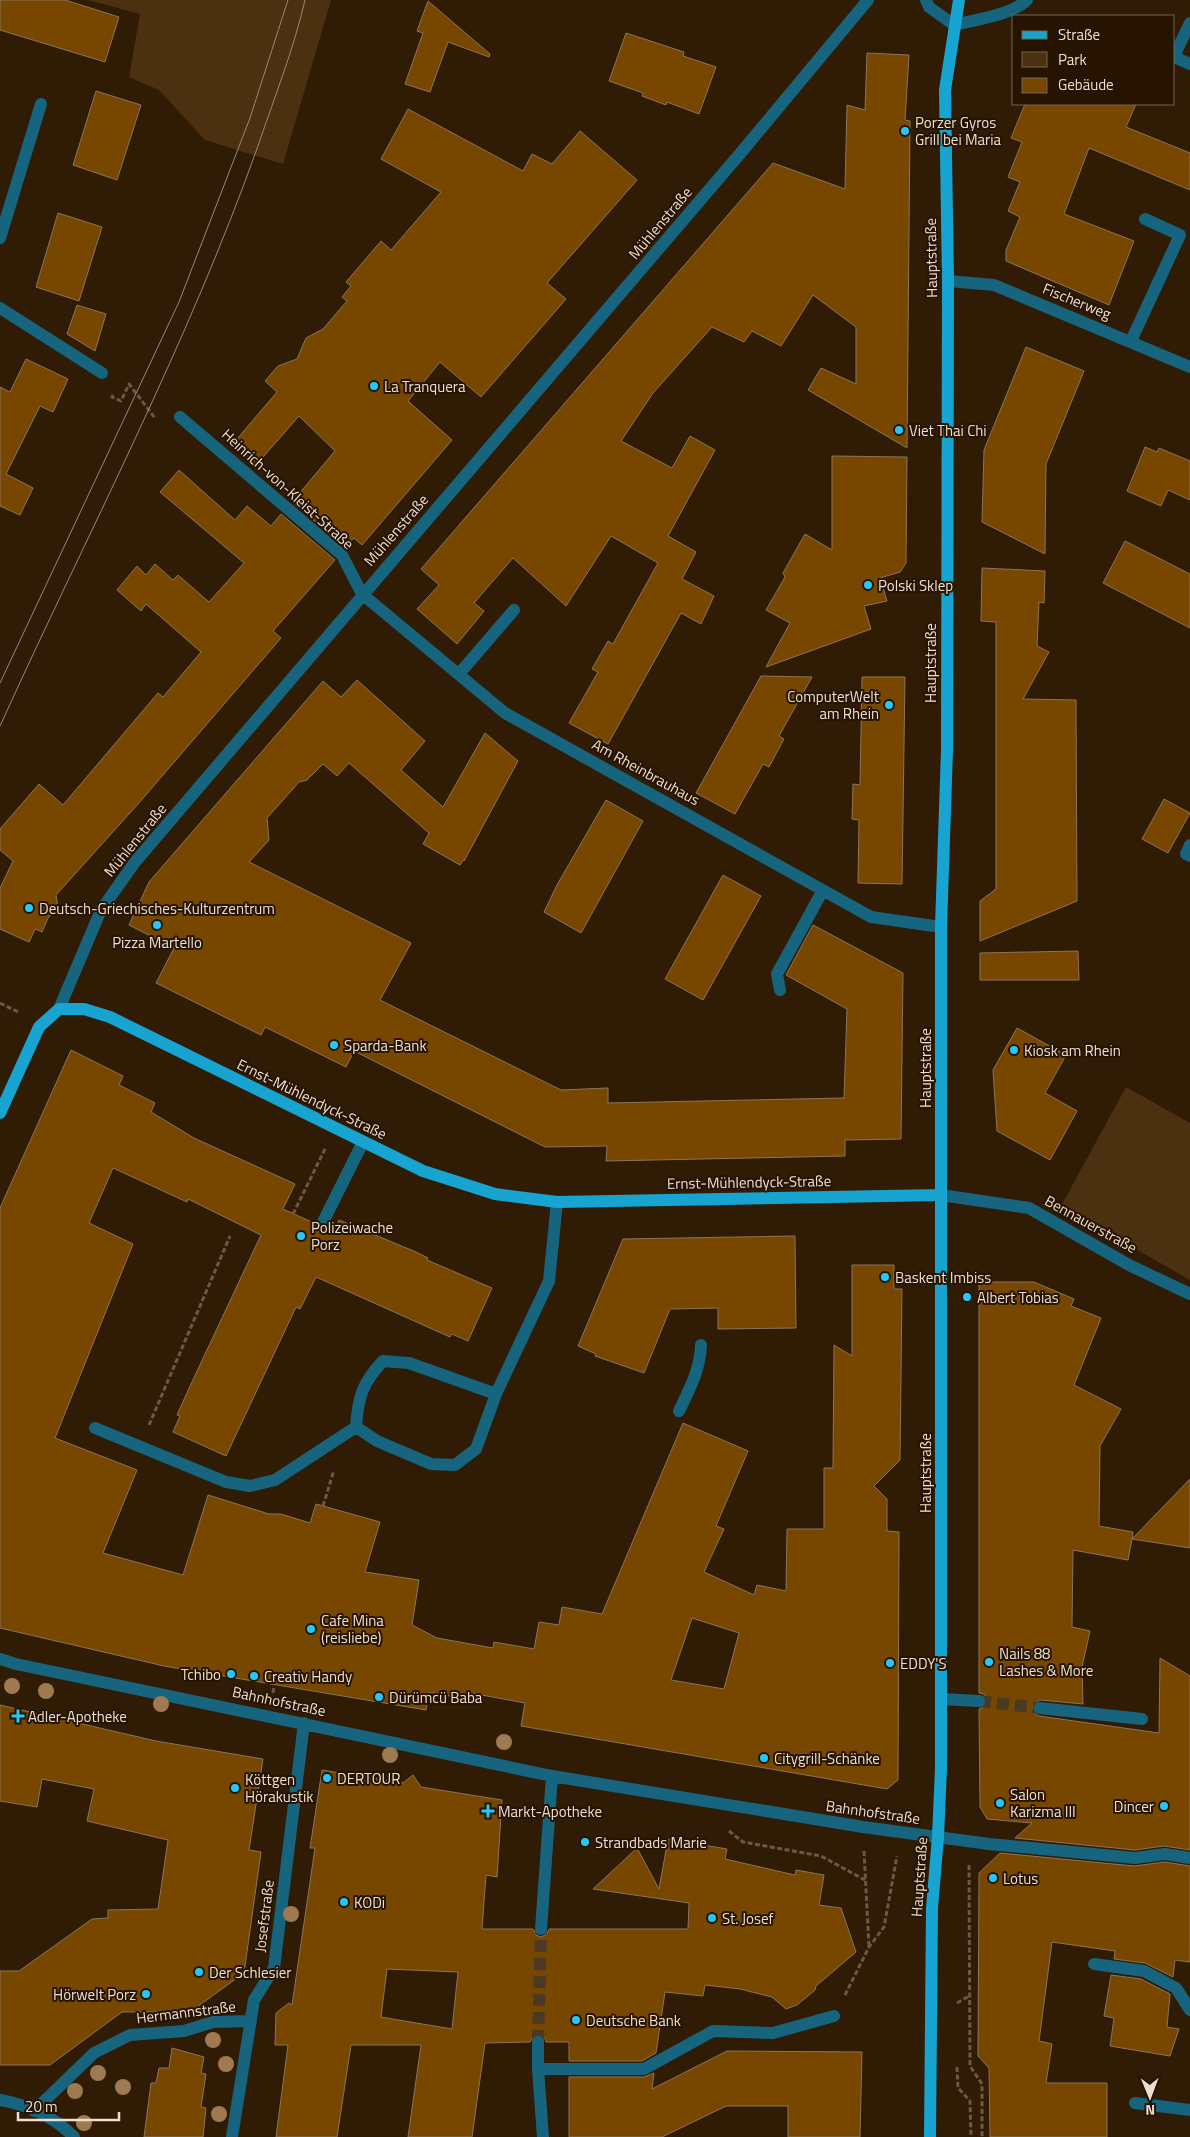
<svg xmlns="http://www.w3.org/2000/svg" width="1190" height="2137" font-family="'Titillium Web',sans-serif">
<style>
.green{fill:#4c3111}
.building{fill:#774700;stroke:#8c745a;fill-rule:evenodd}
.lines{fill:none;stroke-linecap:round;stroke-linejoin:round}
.minor-tunnel{stroke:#4c3924;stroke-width:12;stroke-dasharray:12 6;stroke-linecap:butt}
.path{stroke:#6b5945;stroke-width:3;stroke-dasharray:5 2.5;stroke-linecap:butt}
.minor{stroke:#17647f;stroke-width:12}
.major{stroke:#18a4d0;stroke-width:12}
.tram{stroke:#998876;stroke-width:1}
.tree{fill:#9f7a51}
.poi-dot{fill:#23c9fe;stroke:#261300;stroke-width:2}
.labels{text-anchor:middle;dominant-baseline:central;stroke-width:4;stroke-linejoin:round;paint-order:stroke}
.poi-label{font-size:15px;fill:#ecded1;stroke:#261300;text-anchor:start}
.street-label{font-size:15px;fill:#ecded1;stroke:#261300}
</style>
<rect width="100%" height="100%" fill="#301c05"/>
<path class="green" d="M88 0H331L283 164 205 140 159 90 129 77 140 14Z
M1126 1087 1190 1123V1280L1061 1206Z"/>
<path class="building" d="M0 0H65L119 17 105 62 0 30Z
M428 1 490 54 489 57 448 42 430 92 405 84 423 33 417 31Z
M626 33 684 52 683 56 716 67 699 114 667 102 666 105 642 96 643 93 609 81Z
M867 53 909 55 905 120 910 121 907 448 808 390 821 368 856 384V327L813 295 781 346 752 331 744 342 712 327 653 393 621 441 672 468 690 436 715 450 668 536 696 552 682 579 714 596 701 624 681 613 608 744 569 723 598 672 592 669 608 641 613 644 658 563 611 536 566 606 513 558 474 603 484 611 457 644 417 609 439 585 421 569 773 163 845 189 847 105 865 110Z
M96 91 141 105 117 180 73 165Z
M1025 104H1136L1126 127 1190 153V190L1089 148 1064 214 1134 241 1109 305 1006 261V250L1020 217 1008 211 1020 182 1008 177 1022 142 1011 138Z
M408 109 523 171 532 154 552 164 580 131 637 180 547 283 566 299 481 397 440 362 408 401 452 440 362 545 354 538 345 547 292 502 335 451 299 416 256 465 232 445 277 392 265 381 278 366 297 359 306 338 323 329 347 301 342 297 351 286 346 282 381 241 391 250 441 192 381 159Z
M58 213 102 227 79 301 36 287Z
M77 305 106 314 95 351 67 334Z
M1026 347 1084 371 1046 464 1045 554 982 522 984 450Z
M26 359 68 379 53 412 40 406 6 474 33 488 20 515 0 506V387L10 392Z
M1145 447 1157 452 1159 448 1190 461V500L1168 490 1161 506 1127 491Z
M832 456 907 457 906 563 900 572 880 578 887 601 864 606 871 629 766 667 790 623 766 610 785 577 783 573 805 534 832 550Z
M179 470 235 520 247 506 271 526 281 514 335 560 273 631 281 638 138 804 56 895 58 908 48 918 42 932 35 929 29 942 0 929V888L13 861 0 850V829L39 784 63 805 158 693 163 697 201 652 146 604 141 611 117 590 137 566 146 575 155 564 173 580 178 575 209 602 244 563 160 492Z
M1125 541 1190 574V628L1103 583Z
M982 568 1045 571 1044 603 1039 602 1037 646 1049 652 1023 699 1076 700 1077 901 980 941V901L996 889V622L981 621Z
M761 676 812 677 779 736 784 739 777 752 769 767 763 764 735 814 696 793Z
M862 677H905L902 884 858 883 859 820 852 819 853 784 860 785Z
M357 680 425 741 401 770 443 807 485 733 518 761 464 861 463 860 460 865 423 844 429 833 349 763 337 776 323 764 307 780 299 782 267 818 269 840 249 862 411 943 380 1000 561 1090 608 1088V1103L844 1098 847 1009 786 975 813 925 903 973 901 1139 845 1140V1156L606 1161 607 1146 545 1147 354 1051 346 1067 265 1027 261 1035 156 983 174 948 129 925 149 882 323 681 341 697Z
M1164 799 1190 813 1168 853 1142 839Z
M606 800 643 821 581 933 544 912 557 885Z
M723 875 761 896 703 1000 665 979Z
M1078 951 1079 980H980V953Z
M1017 1028 1066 1055 1045 1093 1077 1111 1050 1160 997 1131 993 1070Z
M71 1050 123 1076 119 1085 155 1103 151 1112 194 1138 295 1184 283 1209 314 1223 318 1231 323 1232 328 1229 334 1232 339 1220 416 1252 428 1258 427 1260 492 1288 468 1341 452 1334 450 1337 316 1277 300 1309 296 1307 226 1456 173 1432 180 1416 177 1415 191 1384 261 1235 188 1199 187 1202 113 1168 89 1223 133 1244 55 1438 137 1470 103 1553 183 1575 208 1495 269 1514H281L310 1523 316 1504 380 1522 365 1572 419 1580 412 1625 437 1638 493 1648 494 1642 534 1649 539 1622 559 1625 562 1607 602 1614 683 1423 748 1451 716 1526 724 1529 704 1572 754 1595 757 1585 786 1591 787 1529H824V1468H833L834 1345 852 1356V1265H894V1289H902L900 1460 874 1486 887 1499V1531L899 1532 898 1780 887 1789 521 1726 525 1703 471 1693 470 1700 429 1692 426 1710 164 1666 0 1628V1208ZM692 1618 739 1633 724 1689 671 1680Z
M795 1236 796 1328 718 1329V1308L670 1309 644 1373 595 1356 596 1354 578 1346 623 1239Z
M979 1282H1034L1074 1299 1071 1306 1101 1318 1074 1385 1121 1409 1100 1446 1099 1526 1133 1532 1132 1539 1190 1479V1548L1132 1539 1128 1560 1073 1550 1072 1627 1090 1631 1082 1667 1083 1704 1040 1700 1034 1703 1032 1708 1035 1714 1039 1716 1159 1733 1160 1658 1190 1676V1850L1164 1846 1135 1850 1015 1838 1032 1823 987 1819 980 1807 979 1709 986 1706 987 1701 984 1694 979 1693Z
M0 1705 156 1741 263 1759 249 1850 261 1852 244 1973 190 2012H122L50 2065H0V1971H19L92 1919 108 1918V1910L158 1909 168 1840 87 1821 94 1789 42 1779 37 1807 0 1801Z
M322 1770 403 1783 413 1775 421 1787 502 1800 497 1877 486 1875 482 1929H533L536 1935 541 1937 547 1934 549 1929H688L689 1903 593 1889 637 1848 659 1889 668 1839 727 1849 725 1859 795 1875 796 1870 824 1875 819 1905 841 1908 856 1952 816 1986 815 1990 797 2005 786 2009 772 1997 740 1989 705 1985 703 1996 665 1992 656 2053 642 2061H569V2042H546L545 2038 538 2034 534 2035 530 2042 485 2043 472 2137H408L421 2045H351L337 2137H276L288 2045H275L276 2013 289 2003 292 2005 315 1848H310ZM387 1969 458 1972 452 2029 381 2017Z
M1000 1853 1134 1866 1165 1862 1190 1866V1962L1175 1960 1173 1977 1145 1963 1114 1959 1115 1951 1052 1942 1039 2041 1052 2044 1046 2083H1107V2137H990L989 2068 978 2056 979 1873Z
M1111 1975 1141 1979 1170 1994 1167 2027 1179 2029 1170 2056 1110 2046 1114 2018 1104 2016Z
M172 2048 204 2057 201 2073 206 2074 201 2107 206 2108 203 2137H144L151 2083H156L159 2068H169Z
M727 2051 862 2052 860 2137H788V2106H726L662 2137H569V2077H644L654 2073 652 2089Z"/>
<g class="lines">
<path class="minor-tunnel" d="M979 1701 1040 1708
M538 2042 541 1929"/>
<path class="path" d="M113 395 112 397 121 401 129 384 155 418
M0 1003 20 1013
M293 1214 325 1149
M149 1425 230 1236
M323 1506 334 1470
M273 1693 274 1686
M729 1831 743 1842 821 1856 865 1880
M864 1851 869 1947
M969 1865 970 2066 982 2084V2137
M845 1995 869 1947 884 1927 897 1856
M957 2003 971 1995
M957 2067 958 2088 970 2101 971 2137"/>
<path class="minor" d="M926 0 929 7 954 25C974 20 1012 15 1027 0
M1174 56 1190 23
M1174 57 1190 64
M0 238 41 104
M948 281 994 285 1190 367
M0 308 102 373
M1131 341 1180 235 1145 219
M180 417 342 555 362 594 505 713 871 917 941 927
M459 674 514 610
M1190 845 1186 854 1190 856
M780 990 777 974 823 890
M59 1009 101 910 135 862 744 149 868 0
M941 1195 1029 1208 1129 1265 1190 1294
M322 1224 363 1142
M496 1394 409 1363 383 1361C362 1383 358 1398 356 1427L377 1441 431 1464 455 1465 476 1449 496 1394 549 1281 557 1202
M679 1411C690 1388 700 1370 701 1345
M95 1428 226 1482 250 1486 275 1480 356 1427
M0 1659 16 1664 552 1776 863 1827 989 1844 1135 1858 1165 1854 1190 1858
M941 1699 979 1701
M1040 1708 1142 1719
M541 1929 552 1776
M1094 1964 1144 1971 1176 1988 1190 2010
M538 2042V2069L543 2137
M538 2069H644L713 2031 773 2033 834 2016
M0 2100C28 2105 54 2117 74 2137
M1135 2103 1190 2110
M34 2111 94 2053 130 2035 184 2031 213 2022 251 2021
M232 2137 254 2000 274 1968 304 1723"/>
<path class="major" d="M0 1113 39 1027 59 1009H84L110 1017 423 1171 495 1194 557 1202 941 1195
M930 2137 932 1908 938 1837 941 1768V927L947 750 948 281 945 90 959 0"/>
<path class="tram" d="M0 683 179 302 250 118 288 0
M0 726C88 532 188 344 259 143 275 96 294 48 305 0"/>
</g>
<g class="tree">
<circle cx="12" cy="1686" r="8"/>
<circle cx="46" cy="1691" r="8"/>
<circle cx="161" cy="1704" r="8"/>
<circle cx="504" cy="1742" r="8"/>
<circle cx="390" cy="1755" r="8"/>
<circle cx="291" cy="1914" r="8"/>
<circle cx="213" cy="2040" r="8"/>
<circle cx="226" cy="2064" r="8"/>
<circle cx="98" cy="2073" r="8"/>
<circle cx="123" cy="2087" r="8"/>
<circle cx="75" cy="2091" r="8"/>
<circle cx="219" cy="2114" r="8"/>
<circle cx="84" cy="2123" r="8"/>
</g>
<g class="poi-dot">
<circle cx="905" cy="131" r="5"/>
<circle cx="374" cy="386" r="5"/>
<circle cx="899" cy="430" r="5"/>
<circle cx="868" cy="585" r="5"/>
<circle cx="889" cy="705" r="5"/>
<circle cx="29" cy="908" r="5"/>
<circle cx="157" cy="925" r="5"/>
<circle cx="334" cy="1045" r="5"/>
<circle cx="1014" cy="1050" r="5"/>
<circle cx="301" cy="1236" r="5"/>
<circle cx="885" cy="1277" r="5"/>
<circle cx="967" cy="1297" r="5"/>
<circle cx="311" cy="1629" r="5"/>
<circle cx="989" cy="1662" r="5"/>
<circle cx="890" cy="1663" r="5"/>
<circle cx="231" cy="1674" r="5"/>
<circle cx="254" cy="1676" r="5"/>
<circle cx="379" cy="1697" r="5"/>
<path d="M15.5 1708.5h5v5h5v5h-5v5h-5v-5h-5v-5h5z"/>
<circle cx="764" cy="1758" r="5"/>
<circle cx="327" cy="1778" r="5"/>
<circle cx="235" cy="1788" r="5"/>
<circle cx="1000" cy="1803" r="5"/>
<circle cx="1164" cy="1806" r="5"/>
<path d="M485.5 1803.5h5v5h5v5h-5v5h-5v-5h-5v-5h5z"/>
<circle cx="585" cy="1842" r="5"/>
<circle cx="993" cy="1878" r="5"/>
<circle cx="344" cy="1902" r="5"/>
<circle cx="712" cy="1918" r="5"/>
<circle cx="199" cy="1972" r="5"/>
<circle cx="146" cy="1994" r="5"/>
<circle cx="576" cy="2020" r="5"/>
</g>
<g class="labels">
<g class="poi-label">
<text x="915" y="122">Porzer Gyros<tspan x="915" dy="17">Grill bei Maria</tspan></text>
<text x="384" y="386">La Tranquera</text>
<text x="909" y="430">Viet Thai Chi</text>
<text x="878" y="585">Polski Sklep</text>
<text x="879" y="696" text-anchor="end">ComputerWelt<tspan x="879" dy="17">am Rhein</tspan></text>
<text x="39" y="908">Deutsch-Griechisches-Kulturzentrum</text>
<text x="157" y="942" text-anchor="middle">Pizza Martello</text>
<text x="344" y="1045">Sparda-Bank</text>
<text x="1024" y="1050">Kiosk am Rhein</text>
<text x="311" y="1227">Polizeiwache<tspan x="311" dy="17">Porz</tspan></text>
<text x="895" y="1277">Baskent Imbiss</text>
<text x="977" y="1297">Albert Tobias</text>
<text x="321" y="1620">Cafe Mina<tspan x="321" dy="17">(reisliebe)</tspan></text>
<text x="999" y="1653">Nails 88<tspan x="999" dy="17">Lashes &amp; More</tspan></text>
<text x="900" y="1663">EDDY'S</text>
<text x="221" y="1674" text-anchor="end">Tchibo</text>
<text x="264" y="1676">Creativ Handy</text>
<text x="389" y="1697">Dürümcü Baba</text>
<text x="28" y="1716">Adler-Apotheke</text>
<text x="774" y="1758">Citygrill-Schänke</text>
<text x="337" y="1778">DERTOUR</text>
<text x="245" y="1779">Köttgen<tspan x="245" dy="17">Hörakustik</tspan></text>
<text x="1010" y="1794">Salon<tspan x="1010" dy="17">Karizma III</tspan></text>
<text x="1154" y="1806" text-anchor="end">Dincer</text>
<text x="498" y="1811">Markt-Apotheke</text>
<text x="595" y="1842">Strandbads Marie</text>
<text x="1003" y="1878">Lotus</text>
<text x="354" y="1902">KODi</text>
<text x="722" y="1918">St. Josef</text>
<text x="209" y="1972">Der Schlesier</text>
<text x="136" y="1994" text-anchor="end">Hörwelt Porz</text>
<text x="586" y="2020">Deutsche Bank</text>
</g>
<g class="street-label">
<text transform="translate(660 223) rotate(-50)">Mühlenstraße</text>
<text transform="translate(931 258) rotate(-91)">Hauptstraße</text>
<text transform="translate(1077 301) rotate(22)">Fischerweg</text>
<text transform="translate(288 489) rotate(42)">Heinrich-von-Kleist-Straße</text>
<text transform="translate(396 530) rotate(-49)">Mühlenstraße</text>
<text transform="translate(930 663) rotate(-90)">Hauptstraße</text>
<text transform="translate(646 772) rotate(29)">Am Rheinbrauhaus</text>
<text transform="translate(135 840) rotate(-51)">Mühlenstraße</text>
<text transform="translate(925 1068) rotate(-90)">Hauptstraße</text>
<text transform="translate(312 1099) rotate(26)">Ernst-Mühlendyck-Straße</text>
<text transform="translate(749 1182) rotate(-1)">Ernst-Mühlendyck-Straße</text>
<text transform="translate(1091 1224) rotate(29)">Bennauerstraße</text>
<text transform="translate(925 1473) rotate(-90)">Hauptstraße</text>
<text transform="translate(279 1701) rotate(12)">Bahnhofstraße</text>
<text transform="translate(873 1812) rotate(8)">Bahnhofstraße</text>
<text transform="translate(919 1877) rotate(-86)">Hauptstraße</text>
<text transform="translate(264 1916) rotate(-83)">Josefstraße</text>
<text transform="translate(186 2012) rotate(-7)">Hermannstraße</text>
</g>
</g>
<rect x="1012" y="15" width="162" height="90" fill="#261300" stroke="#756454"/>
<rect x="1022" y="31" width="25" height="8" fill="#18a4d0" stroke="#756454"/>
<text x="1058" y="40" font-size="15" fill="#ecded1">Straße</text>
<rect x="1022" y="52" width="25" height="15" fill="#4c3111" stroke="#756454"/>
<text x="1058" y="65" font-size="15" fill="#ecded1">Park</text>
<rect x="1022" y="78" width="25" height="15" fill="#774700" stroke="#756454"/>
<text x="1058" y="90" font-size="15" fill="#ecded1">Gebäude</text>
<g transform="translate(1150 2097) rotate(179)" stroke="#261300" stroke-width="4" paint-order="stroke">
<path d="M0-4L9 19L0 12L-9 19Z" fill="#ecded1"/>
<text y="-8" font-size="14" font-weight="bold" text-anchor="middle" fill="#ecded1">N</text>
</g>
<path d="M18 2112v8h101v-8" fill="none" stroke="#ecded1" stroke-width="2.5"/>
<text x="25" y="2112" font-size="15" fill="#ecded1" stroke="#261300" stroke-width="4" paint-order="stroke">20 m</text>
</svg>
